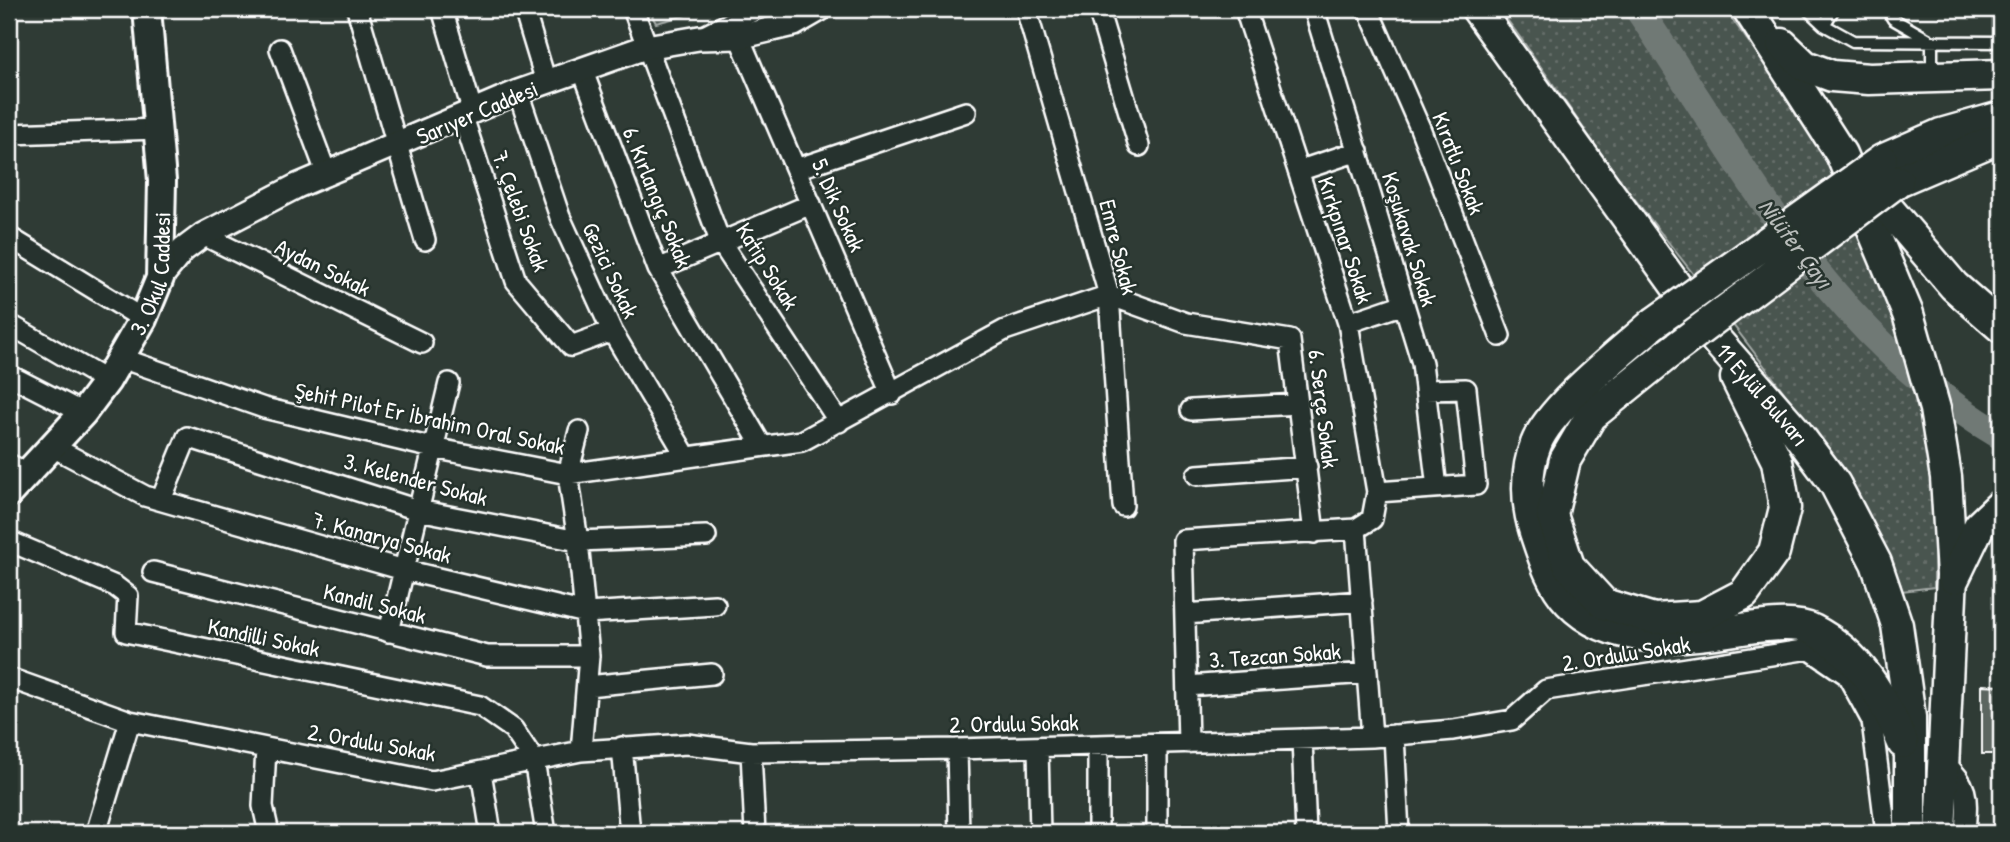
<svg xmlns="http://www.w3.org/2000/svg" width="2010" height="842" font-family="'Patrick Hand',sans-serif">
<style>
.grass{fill:url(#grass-dots);stroke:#a4aaa7;stroke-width:2}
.park{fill:url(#park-tufts);stroke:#a4aaa7;stroke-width:2}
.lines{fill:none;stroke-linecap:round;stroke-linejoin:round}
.river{stroke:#707975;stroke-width:28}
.building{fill:#5b6661;stroke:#fff;stroke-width:2}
.service-casing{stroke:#fff;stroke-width:15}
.minor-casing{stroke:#fff;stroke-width:24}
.tertiary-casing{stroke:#fff;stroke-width:28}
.secondary-casing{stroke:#fff;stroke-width:32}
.primary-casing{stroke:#fff;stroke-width:35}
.service{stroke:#26332d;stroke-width:10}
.minor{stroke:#26332d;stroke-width:19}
.tertiary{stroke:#26332d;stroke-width:23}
.secondary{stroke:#26332d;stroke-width:26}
.primary{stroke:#26332d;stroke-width:30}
.primary-bridge-casing{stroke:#fff;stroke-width:35;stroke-linecap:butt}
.primary-bridge{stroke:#26332d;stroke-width:30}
.labels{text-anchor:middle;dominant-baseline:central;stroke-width:5;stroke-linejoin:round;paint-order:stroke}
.street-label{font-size:23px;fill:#fff;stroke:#26332d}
.water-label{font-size:24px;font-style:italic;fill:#b8bcba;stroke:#26332d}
</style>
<defs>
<pattern id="grass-dots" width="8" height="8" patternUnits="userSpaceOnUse" patternTransform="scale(1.75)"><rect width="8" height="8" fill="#4a544f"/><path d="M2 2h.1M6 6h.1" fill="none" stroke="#656e69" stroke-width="1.8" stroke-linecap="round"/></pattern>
<pattern id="park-tufts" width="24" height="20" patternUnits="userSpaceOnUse" patternTransform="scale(1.75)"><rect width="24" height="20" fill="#4a544f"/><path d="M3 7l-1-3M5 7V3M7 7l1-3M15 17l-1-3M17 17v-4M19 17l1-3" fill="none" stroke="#656e69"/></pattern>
</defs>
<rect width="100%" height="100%" fill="#2f3b35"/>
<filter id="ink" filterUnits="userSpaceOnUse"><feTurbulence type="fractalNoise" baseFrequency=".0143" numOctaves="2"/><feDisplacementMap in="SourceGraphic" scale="14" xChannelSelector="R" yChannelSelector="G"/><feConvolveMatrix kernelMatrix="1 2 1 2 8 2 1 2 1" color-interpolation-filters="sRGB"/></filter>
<g filter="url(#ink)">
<path class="grass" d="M1499 9H1725C1758 56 1796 103 1825 153 1880 245 1928 394 1934 501 1935 530 1934 558 1934 587L1902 591C1837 442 1728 322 1631 194 1585 134 1545 69 1499 9Z"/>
<path class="park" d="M648 9H709L656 23Z"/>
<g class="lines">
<path class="river" d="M1638 9C1746 168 1828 335 2001 436"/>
</g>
<path class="building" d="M1982 685 2001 686V754H1982Z"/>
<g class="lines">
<g class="service-casing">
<path id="service" d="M1807 9 1824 25 1853 41 2001 42
M1887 9 1893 19 1931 41
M1824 25 1834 9
M1932 42V73"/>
</g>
<g class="minor-casing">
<path id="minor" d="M357 9 425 240
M442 9 473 113
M524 9 546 82
M633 9 720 241 839 422
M1026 9 1109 295 1123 506
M1098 9 1139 146
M1245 9 1348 323 1377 492 1372 519 1356 529 1372 737
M1314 9 1422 363 1437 488
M1368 9 1420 128 1500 336
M702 37 757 9
M739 37 892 394
M280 49 327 175
M582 69 658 269 762 446
M518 92 560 217 612 331 686 456
M463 117 516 281 571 346 612 331
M9 134 158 129
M796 169 966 112
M1298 171 1358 151
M203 235 422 343
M9 237 143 319
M658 269 811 204
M1348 323 1404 304
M9 324 107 381
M121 358 264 408 433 448 568 474 802 441 1005 330 1109 295 1186 323 1290 340 1314 533
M9 375 83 413
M1191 410 1298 404
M579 431 568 474 578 541 589 656 581 751
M51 446 145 496 404 570 586 613 715 605
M9 464 26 473
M1197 475 1307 467
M1377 492 1476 485 1466 389 1425 390
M161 500 187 437 418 510 578 541 706 536
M9 541 115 586 128 596 126 632 480 706 513 729 534 760 546 833
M153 572 487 656H589
M1185 614 1362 601
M389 632 449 383
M9 678 130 721 432 781 581 751 687 744 751 752 957 749 1372 737 1453 730 1512 720 1546 690 1809 649 1847 675 1872 721 1886 833
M587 686 712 674
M1187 686 1367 673
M1394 735 1399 833
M1302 739 1306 833
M1188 743 1183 540 1356 529
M622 747 630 833
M266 748 263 806 269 833
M1038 748 1040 833
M957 749 959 833
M751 752 755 833
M1944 763C1971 786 1967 800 1965 833
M481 772 491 833
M96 833 130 721
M1098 833V746
M1157 833V745"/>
</g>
<g class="tertiary-casing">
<path id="tertiary" d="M160 278 183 250 203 235 297 186 518 92 646 47 699 38 739 37 794 24 820 9"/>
</g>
<g class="secondary-casing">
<g id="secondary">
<path id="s1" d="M9 493 83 413 107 381 143 319 160 278 162 181 147 9"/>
</g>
</g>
<g class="primary-casing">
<g id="primary">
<path id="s2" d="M1477 9 1710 333 1794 429 1835 484 1876 563 1897 625 1910 717V833"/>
<path d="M1748 9 1841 154 1908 314 1935 409 1946 477 1952 575 1940 833"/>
<path d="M1782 44 1805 66 1832 76 1869 79 2001 75"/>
<path d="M1882 160 1941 134 2001 117"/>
<path d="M1863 179 1954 286 2001 327"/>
<path d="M1898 181 2001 137"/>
<path d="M1654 323C1623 351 1550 407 1536 444 1525 471 1526 504 1535 532 1543 556 1551 583 1569 602 1610 646 1682 639 1735 630 1755 627 1794 620 1813 630 1860 654 1883 697 1903 743"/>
<path d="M1669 353 1591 416 1565 460 1552 515 1569 566 1604 604 1654 619 1702 616 1744 594 1774 552 1785 508 1777 461 1736 378"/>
<path d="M1954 578 1979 526 2001 505"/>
</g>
</g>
<use href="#service" class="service"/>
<use href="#minor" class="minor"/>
<use href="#tertiary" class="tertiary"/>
<use href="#secondary" class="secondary"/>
<use href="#primary" class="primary"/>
<g class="primary-bridge-casing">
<path id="primary-bridge" d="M1654 323 1882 160
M1669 353 1898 181"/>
</g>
<use href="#primary-bridge" class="primary-bridge"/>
</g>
</g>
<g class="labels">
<g class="street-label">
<text transform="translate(477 112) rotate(-23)">Sarıyer Caddesi</text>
<text transform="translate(1459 163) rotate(69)">Kıratlı Sokak</text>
<text transform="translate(658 197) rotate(68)">6. Kırlangıç Sokak</text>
<text transform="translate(839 205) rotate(66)">5. Dik Sokak</text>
<text transform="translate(521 211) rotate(70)">7. Çelebi Sokak</text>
<text transform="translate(1410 239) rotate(73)">Koşukavak Sokak</text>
<text transform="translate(1346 240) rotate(72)">Kırkpınar Sokak</text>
<text transform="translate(1119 247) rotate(76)">Emre Sokak</text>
<text transform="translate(768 266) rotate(58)">Katip Sokak</text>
<text transform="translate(323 267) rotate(26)">Aydan Sokak</text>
<text transform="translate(611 270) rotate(65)">Gezici Sokak</text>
<text stroke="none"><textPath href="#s1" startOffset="268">3. Okul Caddesi</textPath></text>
<text stroke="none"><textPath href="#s2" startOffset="480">11 Eylül Bulvarı</textPath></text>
<text transform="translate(1324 409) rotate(83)">6. Serçe Sokak</text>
<text transform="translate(430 418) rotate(12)">Şehit Pilot Er İbrahim Oral Sokak</text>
<text transform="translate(416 479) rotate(15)">3. Kelender Sokak</text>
<text transform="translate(382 537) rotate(15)">7. Kanarya Sokak</text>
<text transform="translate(375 603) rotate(14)">Kandil Sokak</text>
<text transform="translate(264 637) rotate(12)">Kandilli Sokak</text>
<text transform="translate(1626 653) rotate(-9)">2. Ordulu Sokak</text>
<text transform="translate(1275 655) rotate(-4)">3. Tezcan Sokak</text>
<text transform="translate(1014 723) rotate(-1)">2. Ordulu Sokak</text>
<text transform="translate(372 742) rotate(10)">2. Ordulu Sokak</text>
</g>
<g class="water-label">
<text transform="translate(1796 243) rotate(53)">Nilüfer Çayı</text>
</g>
</g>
<rect width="2010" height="842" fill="none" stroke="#26332d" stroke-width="35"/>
<rect x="18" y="18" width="1975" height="807" fill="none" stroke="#fff" stroke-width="2.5" filter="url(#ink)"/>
</svg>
